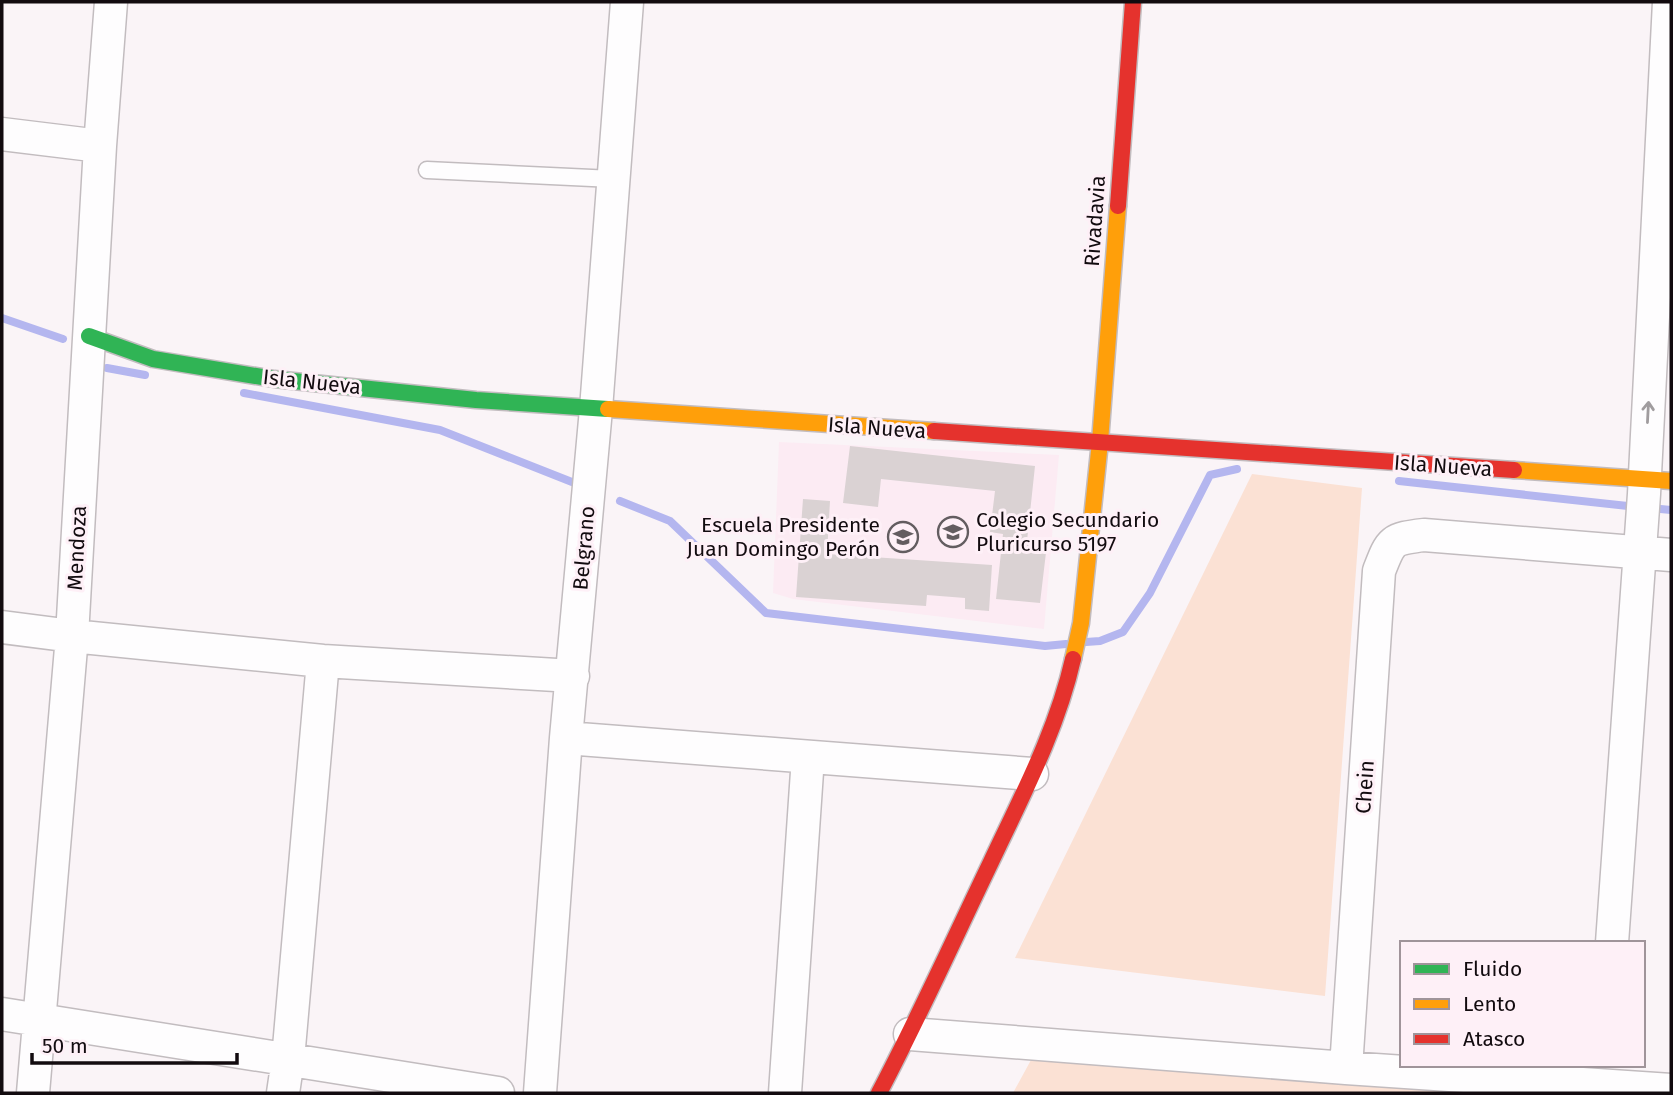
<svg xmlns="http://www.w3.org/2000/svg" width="1673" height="1095" font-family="'Fira Sans',sans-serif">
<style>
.built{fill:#fcebf3}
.green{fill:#fbe1d4}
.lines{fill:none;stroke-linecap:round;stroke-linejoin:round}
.stream{stroke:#b4b6ef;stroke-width:8}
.building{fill:#dad2d3}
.lane-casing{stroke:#c2bcbf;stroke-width:19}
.street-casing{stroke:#c2bcbf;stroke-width:35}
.fast-casing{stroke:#c2bcbf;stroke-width:19}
.slow-casing{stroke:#c2bcbf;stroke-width:19}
.jam-casing{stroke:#c2bcbf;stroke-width:19}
.lane{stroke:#fefdfe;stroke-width:16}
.street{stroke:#fefdfe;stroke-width:32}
.fast{stroke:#30b455;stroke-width:16}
.slow{stroke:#ff9f0a;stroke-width:16}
.jam{stroke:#e5322d;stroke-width:16}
.oneway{stroke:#a09c9e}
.labels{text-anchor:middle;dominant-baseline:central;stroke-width:6;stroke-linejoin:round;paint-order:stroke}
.street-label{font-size:21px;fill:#120b0f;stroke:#fef0f7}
.poi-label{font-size:21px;fill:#120b0f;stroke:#fef0f7;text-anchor:start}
</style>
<rect width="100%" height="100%" fill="#faf4f7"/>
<path class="built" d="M779 442 1059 455 1044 629 793 599 773 593Z"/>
<path class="green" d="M1252 474 1362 488 1325 996 1015 958Z
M1076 1040 1559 1093H1013L1031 1060Z"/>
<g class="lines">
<path class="stream" d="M2 318 63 339
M107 368 145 375
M244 393 440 430 577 484
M1399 481 1637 507
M620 501 670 521 766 613 1045 646 1066 644
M1650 508 1671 510
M1086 642 1100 641 1123 632 1150 593 1210 475 1237 469"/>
</g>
<path class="building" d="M850 446 1035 466 1027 541 1047 544 1040 603 996 599 1003 534 990 532 995 491 881 479 878 507 843 503Z
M803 499 830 501 827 554 992 565 989 611 965 609V598L927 595 926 606 796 597Z"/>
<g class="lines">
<g class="lane-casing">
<path id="lane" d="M427 170 613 179"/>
</g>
<g class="street-casing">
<path id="street" d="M2 134 100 146
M2 627 72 636 323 661 573 676
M566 738 1032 774
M1612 943 1644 494 1669 2
M2 1014 498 1093
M910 1034 1346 1068 1671 1090
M1346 1068 1379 571C1391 540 1391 539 1424 535L1671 555
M33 1093 72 636 100 146 111 2
M283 1093 288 1059 323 661
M540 1093 566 738 596 409 627 2
M785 1093 808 757"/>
</g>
<g class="fast-casing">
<path id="fast" d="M89 336 153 359 274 379 476 400 608 409"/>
</g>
<g class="slow-casing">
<path id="slow" d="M608 409 934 431
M1514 470 1671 481
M1073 659 1081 623 1100 442 1118 206"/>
</g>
<g class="jam-casing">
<path id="jam" d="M1118 206 1133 2
M934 431 1514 470
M879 1093C919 1017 954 939 991 862 1022 796 1057 730 1073 659"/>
</g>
<use href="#lane" class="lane"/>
<use href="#street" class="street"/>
<use href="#fast" class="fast"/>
<use href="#slow" class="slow"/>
<use href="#jam" class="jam"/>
</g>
<defs><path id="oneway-shaft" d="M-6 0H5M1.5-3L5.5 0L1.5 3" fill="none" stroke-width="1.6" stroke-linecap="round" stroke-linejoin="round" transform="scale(1.75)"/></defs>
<use class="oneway" href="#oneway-shaft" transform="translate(1648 412) rotate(-87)"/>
<defs>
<g id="school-ring" transform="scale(1.575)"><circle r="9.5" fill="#fef0f7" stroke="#635d60" stroke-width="1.5"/><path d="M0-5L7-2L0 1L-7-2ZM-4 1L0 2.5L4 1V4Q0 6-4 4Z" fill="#635d60"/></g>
</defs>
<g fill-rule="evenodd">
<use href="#school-ring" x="953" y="532"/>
<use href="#school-ring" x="903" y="537"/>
</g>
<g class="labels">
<g class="street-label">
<text transform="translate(1095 221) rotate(-86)">Rivadavia</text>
<text transform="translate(312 382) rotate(6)">Isla Nueva</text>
<text transform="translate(877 428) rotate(4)">Isla Nueva</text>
<text transform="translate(1443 466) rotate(4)">Isla Nueva</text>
<text transform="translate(77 548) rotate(-87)">Mendoza</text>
<text transform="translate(584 548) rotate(-85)">Belgrano</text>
<text transform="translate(1365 787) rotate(-86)">Chein</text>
</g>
<g class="poi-label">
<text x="976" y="520">Colegio Secundario<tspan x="976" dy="24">Pluricurso 5197</tspan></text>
<text x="880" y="525" text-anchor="end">Escuela Presidente<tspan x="880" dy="24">Juan Domingo Perón</tspan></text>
</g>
</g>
<rect width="1673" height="1095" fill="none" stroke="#120b0f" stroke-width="7"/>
<rect x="1400" y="941" width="245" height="126" fill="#fef0f7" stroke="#a0949a" stroke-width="2"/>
<rect x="1414" y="964" width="35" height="10" fill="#30b455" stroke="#a0949a" stroke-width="2"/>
<text x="1463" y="976" font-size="21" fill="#120b0f">Fluido</text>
<rect x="1414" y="999" width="35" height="10" fill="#ff9f0a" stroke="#a0949a" stroke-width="2"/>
<text x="1463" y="1011" font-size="21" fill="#120b0f">Lento</text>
<rect x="1414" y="1034" width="35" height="10" fill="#e5322d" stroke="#a0949a" stroke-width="2"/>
<text x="1463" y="1046" font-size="21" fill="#120b0f">Atasco</text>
<path d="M32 1053v10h205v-10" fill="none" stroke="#120b0f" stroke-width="3.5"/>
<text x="42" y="1053" font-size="21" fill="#120b0f" stroke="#fef0f7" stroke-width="5" paint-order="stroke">50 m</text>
</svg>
